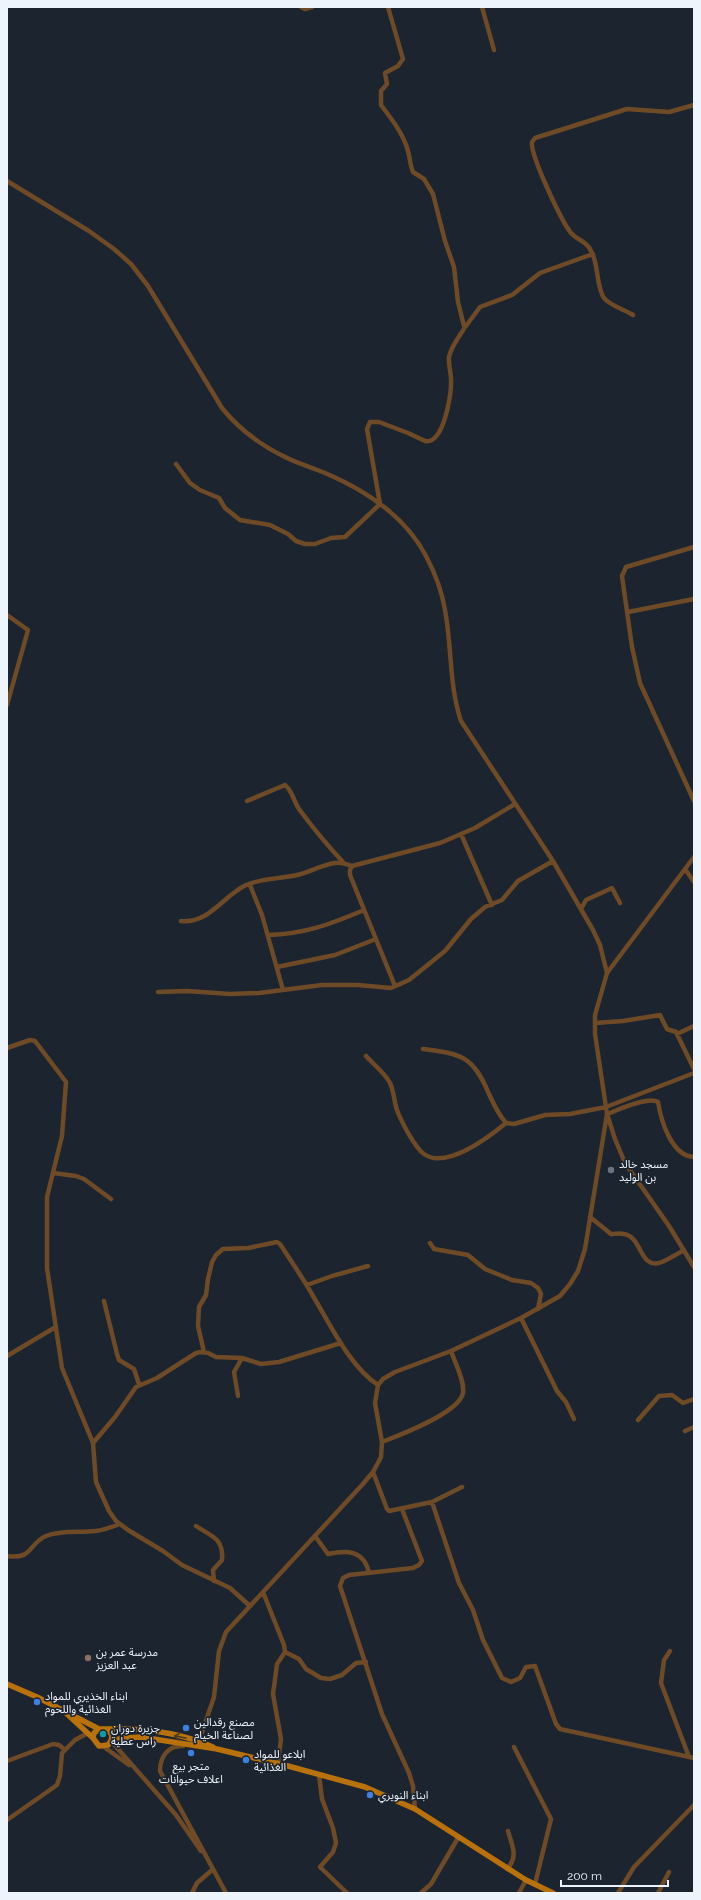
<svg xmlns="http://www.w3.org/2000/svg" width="701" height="1900" font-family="Raleway,'Noto Sans Arabic',sans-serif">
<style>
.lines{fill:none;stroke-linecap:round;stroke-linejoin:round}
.minor{stroke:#6e4b26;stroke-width:4.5}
.major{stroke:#b9710c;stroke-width:5.5}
.oneway{stroke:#4a3b24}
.worship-dot{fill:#6b7280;stroke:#1b242f;stroke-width:1.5}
.education-dot{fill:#8d6e63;stroke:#1b242f;stroke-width:1.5}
.shop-dot{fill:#3f7fe0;stroke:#1b242f;stroke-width:1.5}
.culture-dot{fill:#0f9aa8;stroke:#1b242f;stroke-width:1.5}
.labels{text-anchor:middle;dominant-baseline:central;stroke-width:3.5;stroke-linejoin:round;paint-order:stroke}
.poi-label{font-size:11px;fill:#eef4fc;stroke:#1b242f;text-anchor:start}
</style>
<rect width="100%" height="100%" fill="#1b242f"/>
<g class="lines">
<path class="minor" d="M301 7 305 9 312 7
M388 7 403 59 398 66 385 73 387 84 381 91V105C391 118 404 135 408 151 410 158 410 165 413 172L424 179 433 194 445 241 454 267 458 302 464 326H466L480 307 512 295 540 273 593 254
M482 7 494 50
M7 181 89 231 114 249 131 264 148 286 222 408C238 428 259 444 283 456 296 463 311 467 325 473 365 490 405 516 426 556 435 573 442 592 445 610 452 647 449 686 461 721L553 861 593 930 600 945 607 973 595 1015V1034L607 1114 615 1139 625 1163 669 1226 694 1267
M633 315C625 310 609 305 604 298 596 287 599 264 591 251 586 240 578 241 571 233 562 222 530 155 532 142L535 138 627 109 669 112 694 105
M176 464 190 483 200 490 219 498 225 508 240 520 270 525 288 534 296 541 305 544H315L331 538 345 537 380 504 367 429 370 422H379L408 433 425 441C443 445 451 397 451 384 452 375 448 365 449 357 451 346 460 336 465 327
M694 547 626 567 622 576 632 647 640 683 694 801
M628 612 694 599
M7 615 28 630 7 705
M247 801 285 785C292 790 294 802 299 809 313 828 327 845 343 862
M461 834 492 905
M352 866 350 870V875L395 986
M685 869 694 882
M250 885 262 915 283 990
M581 909 586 900 612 888 620 903
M181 921C209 924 223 896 246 885 262 878 280 879 297 875 310 872 321 865 335 863 342 862 346 864 352 866L440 843 475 828 515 804
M268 935C305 934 331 924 364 910
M277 967 335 955 376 939
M607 973 694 857
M158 992 187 991 230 994 259 993 322 985H358L391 988 409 980 445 951 471 919 485 907 502 900 518 881 553 861
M595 1023 623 1021 660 1015 667 1029 676 1032 694 1069
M677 1034 694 1026
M7 1048 30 1040 35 1041 66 1082 62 1136 47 1197V1268L62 1368 93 1443 96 1482 109 1511 116 1521 128 1530 163 1551 182 1565 230 1588 250 1606
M423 1049C462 1054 473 1056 489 1094 494 1105 498 1114 506 1123L514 1124 545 1115 570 1114 606 1107 694 1073
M366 1056C373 1064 385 1073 390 1083 394 1091 394 1102 397 1110 401 1121 415 1148 424 1154 446 1170 489 1137 506 1123
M53 1173 76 1176 84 1179 111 1199
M590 1217 611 1234C615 1234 620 1233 624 1234 643 1237 639 1271 662 1262 669 1259 677 1254 684 1250
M430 1243 434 1249 468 1255 485 1269 512 1280 531 1283 538 1288 541 1294 538 1309
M307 1285 332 1276 368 1266
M104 1301 117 1354 119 1360 134 1369 139 1384
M521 1318 557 1391 566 1402 574 1419
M204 1352 198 1326 199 1307 206 1295 208 1279 212 1262 216 1255 223 1249 248 1248 277 1242 280 1244C291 1261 303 1278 313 1296 330 1324 350 1367 378 1385
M7 1356 54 1328
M238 1396 234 1372 242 1358
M638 1420 659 1396 672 1395 683 1403 694 1399
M685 1431 694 1427
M382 1442C400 1435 459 1413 463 1393 465 1381 455 1363 451 1351
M93 1443 115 1417 136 1387 157 1378 196 1353 201 1352 208 1353 216 1357 242 1358 261 1364 279 1362 341 1343
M373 1472 387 1509 389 1511 432 1502 462 1487
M432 1502 459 1583 473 1610 483 1640 502 1678 511 1682 520 1678 526 1667 535 1666 556 1724 560 1729 694 1758
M402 1509 422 1561 419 1565 413 1568 349 1575 343 1578 340 1586 382 1714 409 1773 413 1786 415 1809
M196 1526C211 1536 224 1538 222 1560L213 1570 214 1581
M315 1536 328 1554C347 1550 364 1550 369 1573
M7 1556C33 1560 29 1543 46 1536 61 1530 80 1533 96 1531 104 1530 112 1527 120 1524
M263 1592 284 1645 285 1652 277 1664 276 1672 273 1694 281 1739 278 1763
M670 1651 664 1660 661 1683 689 1757
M285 1652 299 1659 306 1669 321 1678 330 1679 342 1675 356 1663 366 1662
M111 1741 176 1815 201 1851
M200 1743 199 1741 214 1697 219 1651 226 1632 362 1485 373 1472 381 1457 382 1442 375 1403 378 1385 383 1379 395 1372 451 1351 521 1318 560 1296 570 1284 578 1271 585 1249 607 1114C618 1110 648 1096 658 1102 661 1120 671 1156 694 1157
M183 1746C168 1745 160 1757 160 1771L226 1893
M104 1747 129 1765
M514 1747 551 1819 535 1884
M7 1761 53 1744 59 1745 64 1749
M319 1775 322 1799 333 1828 336 1843 333 1852 320 1867 347 1893
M7 1820 57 1785 60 1776 62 1753 75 1740 88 1733
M507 1869C519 1856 512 1846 508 1831
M192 1893 197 1883 212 1870
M421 1893 431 1884 458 1838
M519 1893 526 1880
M618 1893 634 1867 694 1805
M658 1893 669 1872"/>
<path class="major" d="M7 1684 37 1697 99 1729
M66 1713 93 1738 99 1746 108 1745 111 1741 112 1735 107 1729H99L94 1733 93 1738
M107 1729C142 1728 181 1733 213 1747
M111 1741 124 1738 141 1737 217 1749 288 1766 365 1787 415 1809 526 1880 553 1893"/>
</g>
<defs><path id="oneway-shaft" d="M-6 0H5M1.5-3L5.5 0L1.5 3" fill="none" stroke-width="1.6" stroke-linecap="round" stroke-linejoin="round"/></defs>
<use class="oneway" href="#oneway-shaft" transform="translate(180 1737) rotate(-169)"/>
<circle class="worship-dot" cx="611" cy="1170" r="4"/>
<circle class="education-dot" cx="88" cy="1658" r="4"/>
<g class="shop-dot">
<circle cx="37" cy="1702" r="4"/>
<circle cx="186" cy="1728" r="4"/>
<circle cx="191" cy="1753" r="4"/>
<circle cx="246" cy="1760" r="4"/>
<circle cx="370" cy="1795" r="4"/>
</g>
<circle class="culture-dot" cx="103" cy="1734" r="4"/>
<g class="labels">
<g class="poi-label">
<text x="619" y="1164">مسجد خالد<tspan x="619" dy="13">بن الوليد</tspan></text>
<text x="96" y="1652">مدرسة عمر بن<tspan x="96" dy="13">عبد العزيز</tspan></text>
<text x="45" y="1696">ابناء الخذيري للمواد<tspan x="45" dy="13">الغذائية واللحوم</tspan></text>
<text x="194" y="1722">مصنع رقدالين<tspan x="194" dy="13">لصناعة الخيام</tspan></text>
<text x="111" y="1728">جزيرة دوران<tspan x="111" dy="13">راس عطية</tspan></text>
<text x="254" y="1754">ابلاعو للمواد<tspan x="254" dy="13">الغذائية</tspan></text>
<text x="191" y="1766" text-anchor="middle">متجر بيع<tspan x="191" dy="13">اعلاف حيوانات</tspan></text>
<text x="378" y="1795">ابناء النويري</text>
</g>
</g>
<rect width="701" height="1900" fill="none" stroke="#eef4fc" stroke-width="16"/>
<path d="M561 1880v6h107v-6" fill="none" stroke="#eef4fc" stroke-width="2"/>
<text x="567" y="1880" font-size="12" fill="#eef4fc" stroke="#1b242f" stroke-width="3" paint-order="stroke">200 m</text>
</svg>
